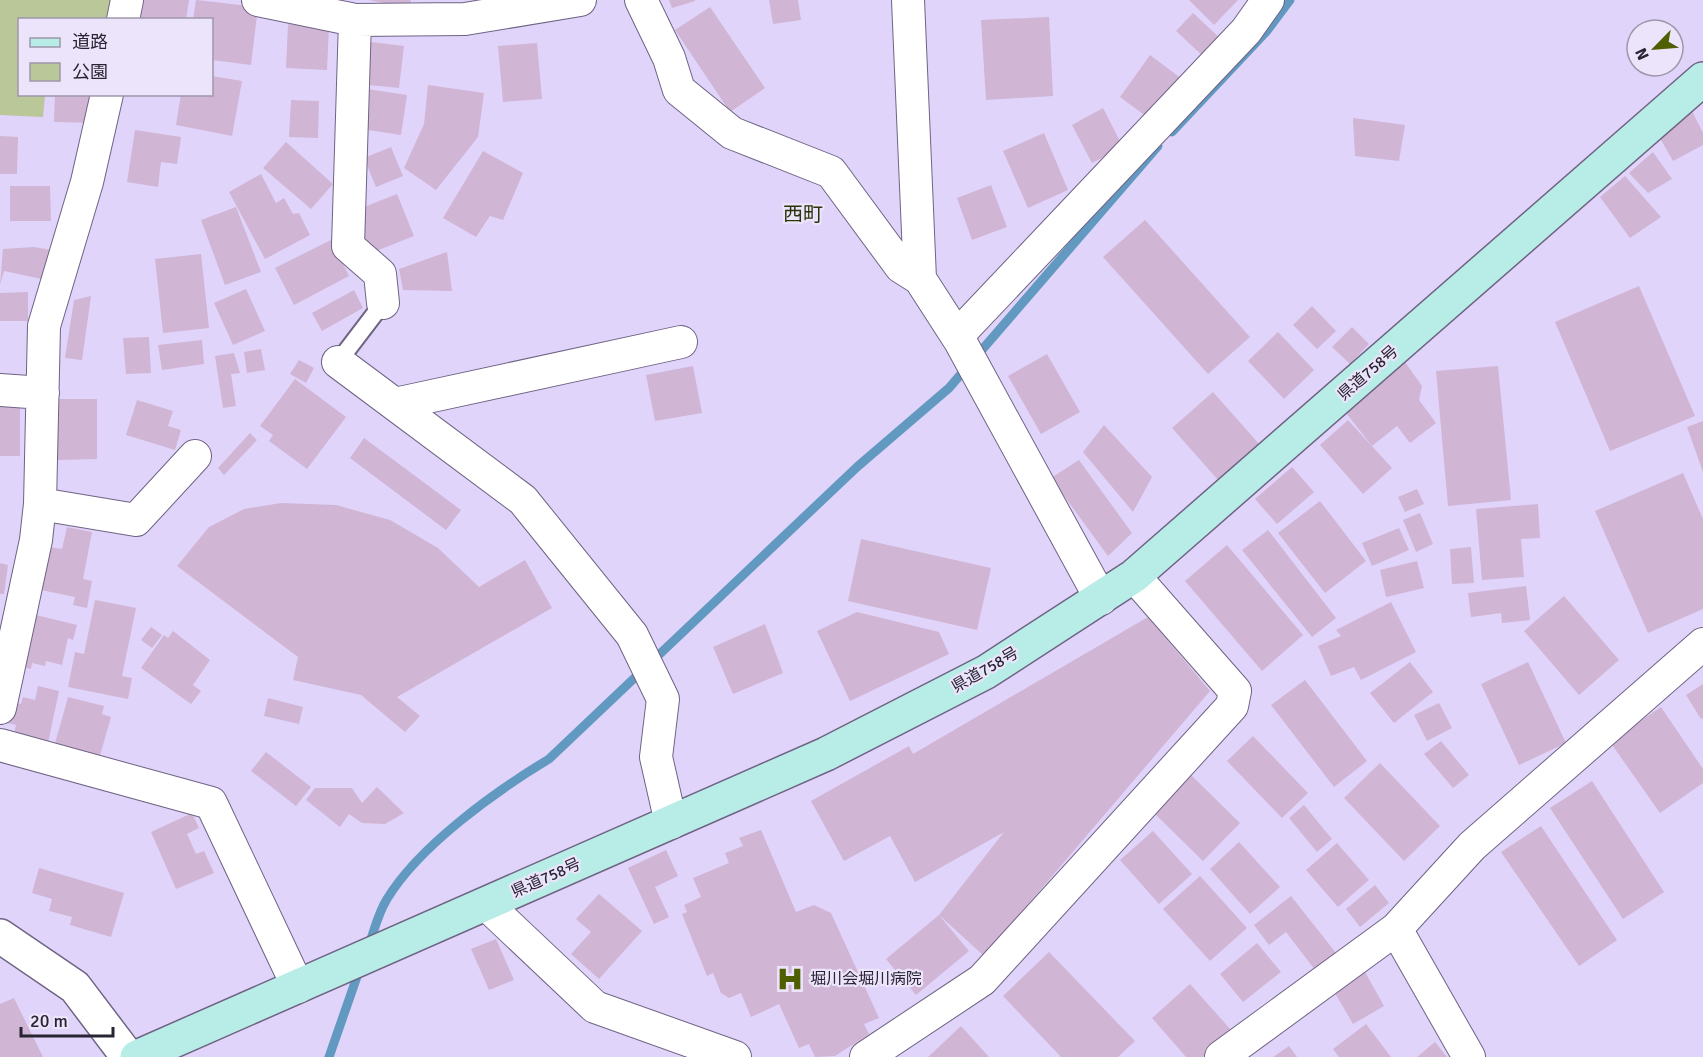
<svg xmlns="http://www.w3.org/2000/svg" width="1703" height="1057" font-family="Signika,'Noto Sans JP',sans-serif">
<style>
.green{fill:#bac799}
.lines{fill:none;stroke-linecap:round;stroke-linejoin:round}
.stream{stroke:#6199c1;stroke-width:9}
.building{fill:#d0b5d5}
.service-casing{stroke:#6f6384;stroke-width:20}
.minor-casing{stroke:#6f6384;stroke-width:34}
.tertiary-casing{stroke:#6f6384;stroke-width:36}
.secondary-casing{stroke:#6f6384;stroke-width:36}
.service{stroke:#fff;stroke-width:16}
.minor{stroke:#fff;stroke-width:32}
.tertiary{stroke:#fff;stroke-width:33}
.secondary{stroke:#b8ede7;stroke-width:33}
.labels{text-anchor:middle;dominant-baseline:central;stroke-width:4.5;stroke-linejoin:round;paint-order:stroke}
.street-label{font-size:16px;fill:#292432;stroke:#ece4fb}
.poi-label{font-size:16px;fill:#292432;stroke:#ece4fb;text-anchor:start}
.quarter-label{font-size:20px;fill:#2a330c;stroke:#ece4fb}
</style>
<rect width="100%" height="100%" fill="#e1d4fa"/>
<path class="green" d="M0 0H116L112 19 20 20V94L45 95 43 117 0 115Z"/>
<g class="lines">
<path class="stream" d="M1172 132 1266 32 1290 0
M368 947C374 932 378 913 387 899 419 846 496 791 549 759L857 467 949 388 1158 146
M329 1057 360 968"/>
</g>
<path class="building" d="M137 0H189L186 20H134Z
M196 0 258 7 251 65 212 60V20H193Z
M369 0H411L409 8Z
M669 0H695V1L672 8Z
M769 0H798L801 20 773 24Z
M1189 0H1238L1214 25Z
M710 7 765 88 730 112 675 30Z
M1193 13 1223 41 1206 59 1176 31Z
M1049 17 1053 96 986 100 981 20Z
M288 24 329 26 327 70 286 68Z
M363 41 404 46 399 88 358 84Z
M537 43 542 99 503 102 498 46Z
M1150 55 1182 79 1151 120 1120 97Z
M212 76 242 81 232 136 176 125 181 94H212Z
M428 85 484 93 478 137 436 190 404 168 424 124Z
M367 89 407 95 401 135 362 129Z
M55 94H97L96 123 54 122Z
M291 100 319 101 318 138 289 137Z
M1103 108 1123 147 1092 163 1072 125Z
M1691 109 1703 133V145L1673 161 1657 133Z
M1353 118 1405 125 1399 161 1355 156Z
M135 130 181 137 177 164 161 162 158 187 127 182Z
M1044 133 1068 190 1028 208 1003 151Z
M0 136 18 137 17 174H0Z
M286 142 333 184 311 209 263 168Z
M391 147 403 176 376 187 364 158Z
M483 151 523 173 503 220 490 216 476 237 443 218Z
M1653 152 1672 179 1648 193 1629 173Z
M261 174 276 203 284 198 293 214 299 213 310 235 265 259 229 192Z
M1625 176 1661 217 1630 238 1600 197Z
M991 185 1007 227 972 240 957 198Z
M10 186H50L51 221H10Z
M397 194 414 236 371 253 354 211Z
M236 207 261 272 225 285 201 220Z
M1145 220 1250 337 1208 374 1103 257Z
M331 240 349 276 294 305 275 268Z
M34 247 58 251 51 281 4 271 0 285 3 249Z
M447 252 452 291 403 290 399 269Z
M201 254 209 328 163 333 155 259Z
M1639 286 1695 416 1610 451 1555 322Z
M246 289 265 331 233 345 214 303Z
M354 290 363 308 322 331 312 313Z
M28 292V321H0V293Z
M91 296 82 360 65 358 74 300Z
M1312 306 1336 331 1317 349 1293 325Z
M1352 327 1369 344 1350 364 1332 347Z
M1278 332 1314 370 1284 399 1248 361Z
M149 337 151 373 126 374 123 338Z
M202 340 204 364 162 370 158 345Z
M261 349 265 370 247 373 244 352Z
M234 353 240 373 231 374 236 406 223 408 215 356Z
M1047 354 1080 412 1041 434 1008 376Z
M299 360 314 368 306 383 290 374Z
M1405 362 1422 386 1419 400 1436 423 1410 443 1397 426 1372 446 1343 409Z
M693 366 702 413 655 421 646 375Z
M1498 366 1511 500 1448 506 1436 371Z
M295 379 346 417 307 469 269 441 273 435 260 426Z
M1213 392 1260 445 1219 481 1172 428Z
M57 399H97V459L58 460Z
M137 400 173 411 168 426 181 430 175 450 126 435Z
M0 405H20V456H0Z
M1348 420 1392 468 1363 494 1320 445Z
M1703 421V472L1687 427Z
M1104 425 1152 477 1133 512 1083 452Z
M250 433 257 440 224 475 218 468Z
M364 438 461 510 446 530 350 458Z
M1079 460 1132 533 1108 556 1051 478Z
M1292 467 1314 492 1277 524 1255 499Z
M1683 473 1703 519V609L1648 633 1595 511Z
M1417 489 1424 504 1405 512 1398 497Z
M1320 501 1366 561 1325 593 1278 533Z
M281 503 336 505 390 520 438 548 479 587 525 560 552 608 397 697 420 716 405 732 361 695 293 680 298 657 177 566 209 527 244 509Z
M1538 504 1540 538 1521 539 1524 577 1482 580 1476 509Z
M1420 513 1433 544 1416 552 1403 520Z
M67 527 92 532 83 579 92 581 87 608 73 605 75 597 41 590 50 547 62 549Z
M1399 528 1409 550 1372 566 1362 543Z
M1268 530 1336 618 1312 637 1242 550Z
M861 539 991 568 977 630 848 601Z
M1227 545 1303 635 1262 671 1185 581Z
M1471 547 1474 583 1452 584 1450 549Z
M1417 561 1424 588 1386 597 1380 570Z
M0 563 8 565 4 594H0Z
M1526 586 1530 620 1502 623 1501 613 1471 617 1468 593Z
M1564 596 1619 660 1579 695 1524 631Z
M95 600 136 608 122 676 132 678 128 699 68 687 75 652 84 654Z
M1391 602 1416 652 1361 680 1354 667 1331 676 1318 646 1341 636 1336 630Z
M857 612 939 632 949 654 850 701 817 631Z
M32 614 77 625 73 640 68 638 62 665 46 661 45 666 32 663 31 669 19 666Z
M1148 617 1210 691 984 956 939 915 1004 832 915 882 890 836 844 861 811 801 909 746 913 754Z
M765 624 783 673 733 694 713 647Z
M151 627 162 635 152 648 141 640Z
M173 631 210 660 193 685 201 691 191 704 141 668 164 635 168 638Z
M1410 662 1433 692 1394 723 1370 693Z
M1528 662 1566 743 1519 765 1481 684Z
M1305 680 1367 761 1334 787 1271 705Z
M1703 684V718L1701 719 1686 695Z
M38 686 59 691 48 743 14 734 16 725 7 723 13 702 21 704 23 697 35 700Z
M68 697 104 706 102 714 111 717 99 759 54 747Z
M268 698 303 707 299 724 264 716Z
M1439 703 1452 728 1427 741 1414 715Z
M1661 707 1703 769V783L1660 813 1610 742Z
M1253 736 1308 793 1282 818 1227 761Z
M1441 741 1469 775 1453 788 1424 754Z
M266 752 311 787 296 806 251 771Z
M1380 763 1440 826 1404 861 1344 798Z
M1191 775 1240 823 1203 861 1154 813Z
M1592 781 1664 892 1623 919 1550 808Z
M377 787 404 813 385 824 362 823 349 814 340 827 306 800 315 788H352L362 803Z
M1304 805 1332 839 1317 852 1289 818Z
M192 813 199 828 187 834 196 854 204 851 214 873 176 889 151 832Z
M1541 826 1617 940 1579 966 1501 852Z
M761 830 796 912 814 905 831 913 879 1018 864 1024 869 1034 835 1056 815 1057 809 1044 799 1048 779 1004 751 1017 741 993 729 998 721 993 713 973 707 976 682 914 687 912 684 905 701 897 693 878 729 863 725 853 743 846 739 838Z
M1153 831 1192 874 1159 904 1120 860Z
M1239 842 1280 887 1250 914 1210 869Z
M1337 843 1369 880 1338 907 1306 870Z
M666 850 678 876 655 887 669 917 654 924 628 868Z
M39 868 124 893 111 937 70 925 72 917 49 911 52 899 32 893Z
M1200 876 1247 928 1210 961 1163 909Z
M1375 885 1389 903 1360 927 1346 909Z
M599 894 642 931 599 979 571 954 591 932 576 919Z
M1291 896 1336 953 1315 970 1286 932 1269 945 1254 925Z
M939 915 969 951 916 995 886 959Z
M496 939 514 980 489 990 471 949Z
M1257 943 1281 972 1243 1002 1220 974Z
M1049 952 1135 1041 1118 1057H1061L1003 996Z
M1360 963 1384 1006 1353 1024 1328 981Z
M1190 984 1232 1031 1203 1057H1186L1152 1018Z
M14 998 43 1057H0V1004Z
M1366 1024 1391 1057H1339L1333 1049Z
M961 1026 989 1057H928Z
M1435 1042 1447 1057H1417Z
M1289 1046 1297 1057H1273Z"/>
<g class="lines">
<g class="service-casing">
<path id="service" d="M338 362 383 303"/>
</g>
<g class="minor-casing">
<path id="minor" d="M258 0 355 20 465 19 580 0
M641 0 669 58 679 90 732 133 831 172 901 267 920 279
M908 0 920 279 960 341 1101 599
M123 20 127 0
M355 20 348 246 380 274 383 303
M957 336 1246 31 1268 0
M338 362 523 500 632 635 663 699 656 757 671 823
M0 390 43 393
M395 404 681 342
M40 504 136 520 195 456
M0 708 36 540 40 504 44 326 87 182 107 94
M0 745 211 803 298 987
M486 904 595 1007 735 1057
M1396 929 1469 1057
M866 1057 982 980 1232 706 1235 691 1134 576
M1221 1057 1396 929 1472 846 1703 644"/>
</g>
<g class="tertiary-casing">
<path id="tertiary" d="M0 936 75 987 128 1057"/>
</g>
<g class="secondary-casing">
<path id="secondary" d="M137 1057 826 754 986 672 1134 576 1703 79"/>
</g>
<use href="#service" class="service"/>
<use href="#minor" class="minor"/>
<use href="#tertiary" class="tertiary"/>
<use href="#secondary" class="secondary"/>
</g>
<defs>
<g id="hospital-bare" transform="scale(2.07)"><path d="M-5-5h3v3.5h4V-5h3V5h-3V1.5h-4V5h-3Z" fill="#4e5e01" stroke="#ece4fb" stroke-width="2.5" paint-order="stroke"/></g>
</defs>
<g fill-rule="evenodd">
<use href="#hospital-bare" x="790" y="979"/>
</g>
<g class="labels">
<g class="street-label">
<text transform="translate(1368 373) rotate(-41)">県道758号</text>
<text transform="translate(985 670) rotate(-30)">県道758号</text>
<text transform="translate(546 878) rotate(-24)">県道758号</text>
</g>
<g class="poi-label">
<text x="810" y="979">堀川会堀川病院</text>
</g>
<g class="quarter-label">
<text x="803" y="214">西町</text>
</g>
</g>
<rect x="18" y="18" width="195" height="78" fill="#ece4fb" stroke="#9e97ab" stroke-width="1.5"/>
<rect x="30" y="38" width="30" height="9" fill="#b8ede7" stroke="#9e97ab" stroke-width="1.5"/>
<text x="72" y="48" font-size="18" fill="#292432">道路</text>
<rect x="30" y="63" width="30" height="18" fill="#bac799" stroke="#9e97ab" stroke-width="1.5"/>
<text x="72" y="78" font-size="18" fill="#292432">公園</text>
<g transform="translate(1655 48) rotate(245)"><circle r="28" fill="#ece4fb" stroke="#9e97ab" stroke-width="1.5"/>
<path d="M0-4.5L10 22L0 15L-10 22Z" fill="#4e5e01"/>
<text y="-9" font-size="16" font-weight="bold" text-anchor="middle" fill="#292432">N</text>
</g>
<path d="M21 1027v9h92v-9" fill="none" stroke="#292432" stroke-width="3"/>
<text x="30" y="1027" font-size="18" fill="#292432" stroke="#ece4fb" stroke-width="4.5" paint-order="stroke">20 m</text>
</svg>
